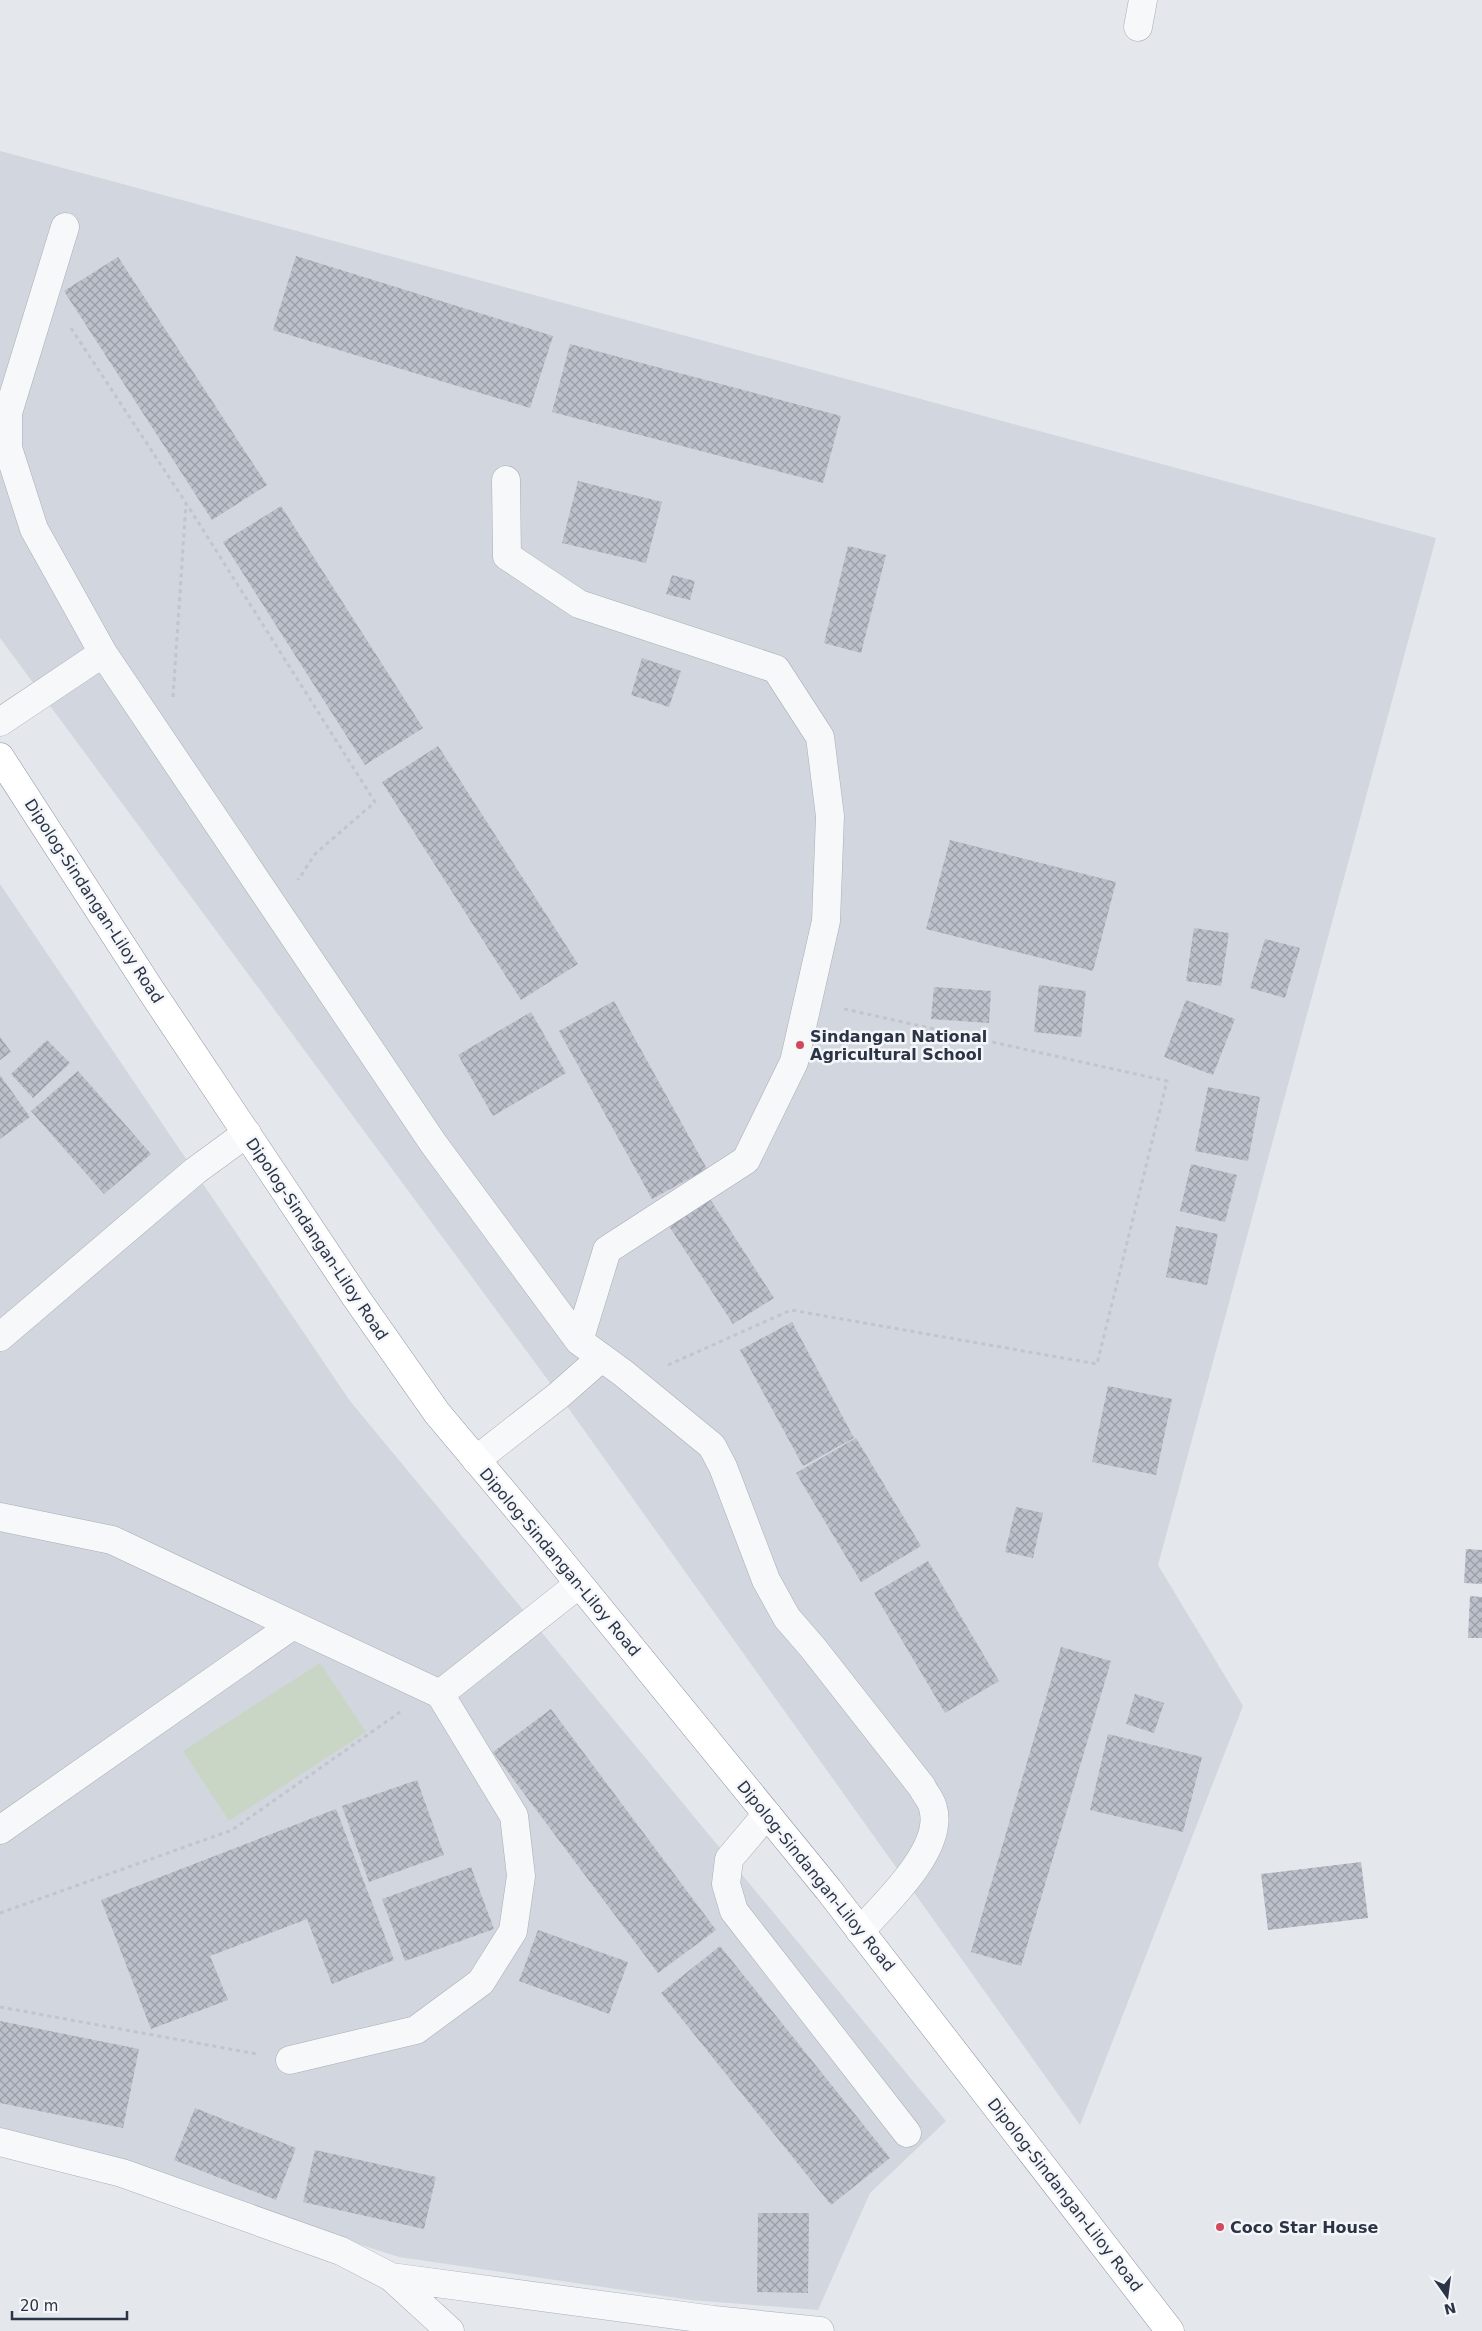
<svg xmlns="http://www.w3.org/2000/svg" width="1482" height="2331" font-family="'DejaVu Sans',sans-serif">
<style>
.built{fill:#d2d6de}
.pitch{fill:#c9d6c5}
.building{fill:url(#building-cross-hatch)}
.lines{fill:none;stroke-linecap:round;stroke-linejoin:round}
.minor-casing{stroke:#a9aeb7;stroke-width:29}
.highway-casing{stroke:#8b94a3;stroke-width:29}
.path{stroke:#c2c5cb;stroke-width:3;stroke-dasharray:4 4;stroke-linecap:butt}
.minor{stroke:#f7f8fa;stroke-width:28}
.highway{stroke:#fff;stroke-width:28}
.poi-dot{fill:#d1495b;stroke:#f4f6f9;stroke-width:2}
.labels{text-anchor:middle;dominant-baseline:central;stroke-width:5;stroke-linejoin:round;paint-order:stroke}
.street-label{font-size:16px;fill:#2b3445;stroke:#f4f6f9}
.poi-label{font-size:16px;font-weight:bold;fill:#2b3445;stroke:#f4f6f9;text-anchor:start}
</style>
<defs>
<pattern id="building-cross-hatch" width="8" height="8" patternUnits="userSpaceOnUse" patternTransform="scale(1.25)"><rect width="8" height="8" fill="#bbc0ca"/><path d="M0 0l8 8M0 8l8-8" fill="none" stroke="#989da6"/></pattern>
</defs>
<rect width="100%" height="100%" fill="#e4e7ec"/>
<path class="built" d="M0 151 1436 538 1158 1565 1243 1706 1080 2125 559 1395 0 638Z
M0 884 350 1401 946 2121 870 2193 818 2310 691 2300 399 2257 0 2129Z"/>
<path class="pitch" d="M320 1663 366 1732 229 1821 183 1751Z"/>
<path class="building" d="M296 256 553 336 530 408 273 330Z
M118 257 267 485 212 520 64 291Z
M570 344 841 416 823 483 552 412Z
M578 481 662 502 646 563 562 543Z
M281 506 423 728 365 765 223 542Z
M848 546 886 555 861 653 824 643Z
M672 575 695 581 690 600 666 594Z
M642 658 681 671 669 707 631 695Z
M438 746 578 964 521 1000 382 782Z
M950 840 1116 882 1093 971 926 929Z
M1194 928 1229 933 1221 986 1186 981Z
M1265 939 1300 948 1285 998 1250 988Z
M1039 985 1086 991 1081 1037 1034 1032Z
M934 987 991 991 989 1023 931 1019Z
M1186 1000 1235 1019 1213 1075 1164 1057Z
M614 1001 707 1169 652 1199 559 1031Z
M531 1012 566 1073 493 1116 458 1055Z
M0 1037 11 1052 0 1060Z
M47 1040 70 1063 33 1098 11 1074Z
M78 1071 151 1154 104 1194 31 1111Z
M0 1075 30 1117 0 1139Z
M1208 1087 1260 1097 1248 1161 1195 1151Z
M1191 1164 1237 1175 1225 1222 1180 1211Z
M708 1196 774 1298 733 1324 667 1223Z
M1176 1226 1218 1234 1207 1285 1166 1277Z
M792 1322 854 1438 803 1466 740 1350Z
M1108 1386 1172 1399 1156 1475 1092 1462Z
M856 1438 921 1546 861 1582 796 1473Z
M1016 1507 1043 1513 1033 1558 1005 1552Z
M1466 1549 1482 1550V1584L1464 1583Z
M928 1561 999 1681 945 1713 874 1593Z
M1470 1596 1482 1597V1638H1468Z
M1061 1647 1111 1661 1021 1966 971 1952Z
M1135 1694 1164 1703 1154 1733 1126 1724Z
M551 1709 716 1930 658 1973 493 1752Z
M1108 1734 1202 1757 1183 1832 1090 1810Z
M417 1780 444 1855 369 1882 342 1806Z
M336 1809 394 1960 332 1984 307 1919 210 1956 228 2000 151 2029 101 1900Z
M1361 1862 1368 1918 1268 1930 1261 1874Z
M471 1867 494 1929 405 1961 382 1899Z
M538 1930 628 1962 609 2014 519 1981Z
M720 1946 890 2158 831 2205 661 1993Z
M0 2021 139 2049 123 2128 0 2103Z
M195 2108 296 2148 276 2200 174 2160Z
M315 2150 436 2177 424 2229 303 2202Z
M758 2213H809L808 2293 757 2292Z"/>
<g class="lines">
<g class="minor-casing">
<path id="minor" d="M1138 27 1143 0
M65 227 8 413V448L34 529 103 653 433 1143 579 1341 623 1373 712 1446 723 1467 766 1580 787 1618 813 1648 922 1787C925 1794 932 1801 933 1808 945 1848 885 1904 860 1931
M506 480 507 556 579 604 776 669 820 737 830 816 826 921 794 1062 746 1160 607 1250 579 1341
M0 722 103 653
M0 1337 195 1171 247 1133
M476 1460 559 1395 601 1358
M0 1517 112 1540 440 1694 514 1816 521 1876 513 1931 481 1982 416 2030 290 2060
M440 1694 579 1584
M767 1814 729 1859 726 1884 734 1911 907 2133
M0 1830 293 1625
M0 2142 122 2173 341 2251 391 2277 450 2331
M391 2277 714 2320 820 2331"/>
</g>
<g class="highway-casing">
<path id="highway" d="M0 757 150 989 357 1299 437 1413 541 1537 828 1889 1170 2331"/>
</g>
<path class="path" d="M71 328 186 503 375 802 315 854 298 880
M173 697 186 503
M668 1365 791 1310 1097 1364 1167 1081 840 1008
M0 1913 232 1830 400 1712
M0 2007 257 2054"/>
<use href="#minor" class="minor"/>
<use href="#highway" class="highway"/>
</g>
<g class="poi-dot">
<circle cx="800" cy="1045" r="5"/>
<circle cx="1220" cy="2227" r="5"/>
</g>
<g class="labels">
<g class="street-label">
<text transform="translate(94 901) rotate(57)">Dipolog-Sindangan-Liloy Road</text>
<text transform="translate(317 1239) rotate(56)">Dipolog-Sindangan-Liloy Road</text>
<text transform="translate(560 1562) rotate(50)">Dipolog-Sindangan-Liloy Road</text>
<text transform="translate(816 1876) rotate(51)">Dipolog-Sindangan-Liloy Road</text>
<text transform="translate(1065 2195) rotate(52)">Dipolog-Sindangan-Liloy Road</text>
</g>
<g class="poi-label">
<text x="810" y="1036">Sindangan National<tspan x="810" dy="18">Agricultural School</tspan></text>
<text x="1230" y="2227">Coco Star House</text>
</g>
</g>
<g transform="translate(1447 2296) rotate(166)" stroke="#f4f6f9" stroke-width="4" paint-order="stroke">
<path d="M0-4L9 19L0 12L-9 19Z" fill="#2b3445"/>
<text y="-8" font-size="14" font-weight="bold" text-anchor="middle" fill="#2b3445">N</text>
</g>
<path d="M12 2311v8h115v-8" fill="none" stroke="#2b3445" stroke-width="2.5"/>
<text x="20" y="2311" font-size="15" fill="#2b3445" stroke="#f4f6f9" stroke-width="4" paint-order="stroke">20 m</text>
</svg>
